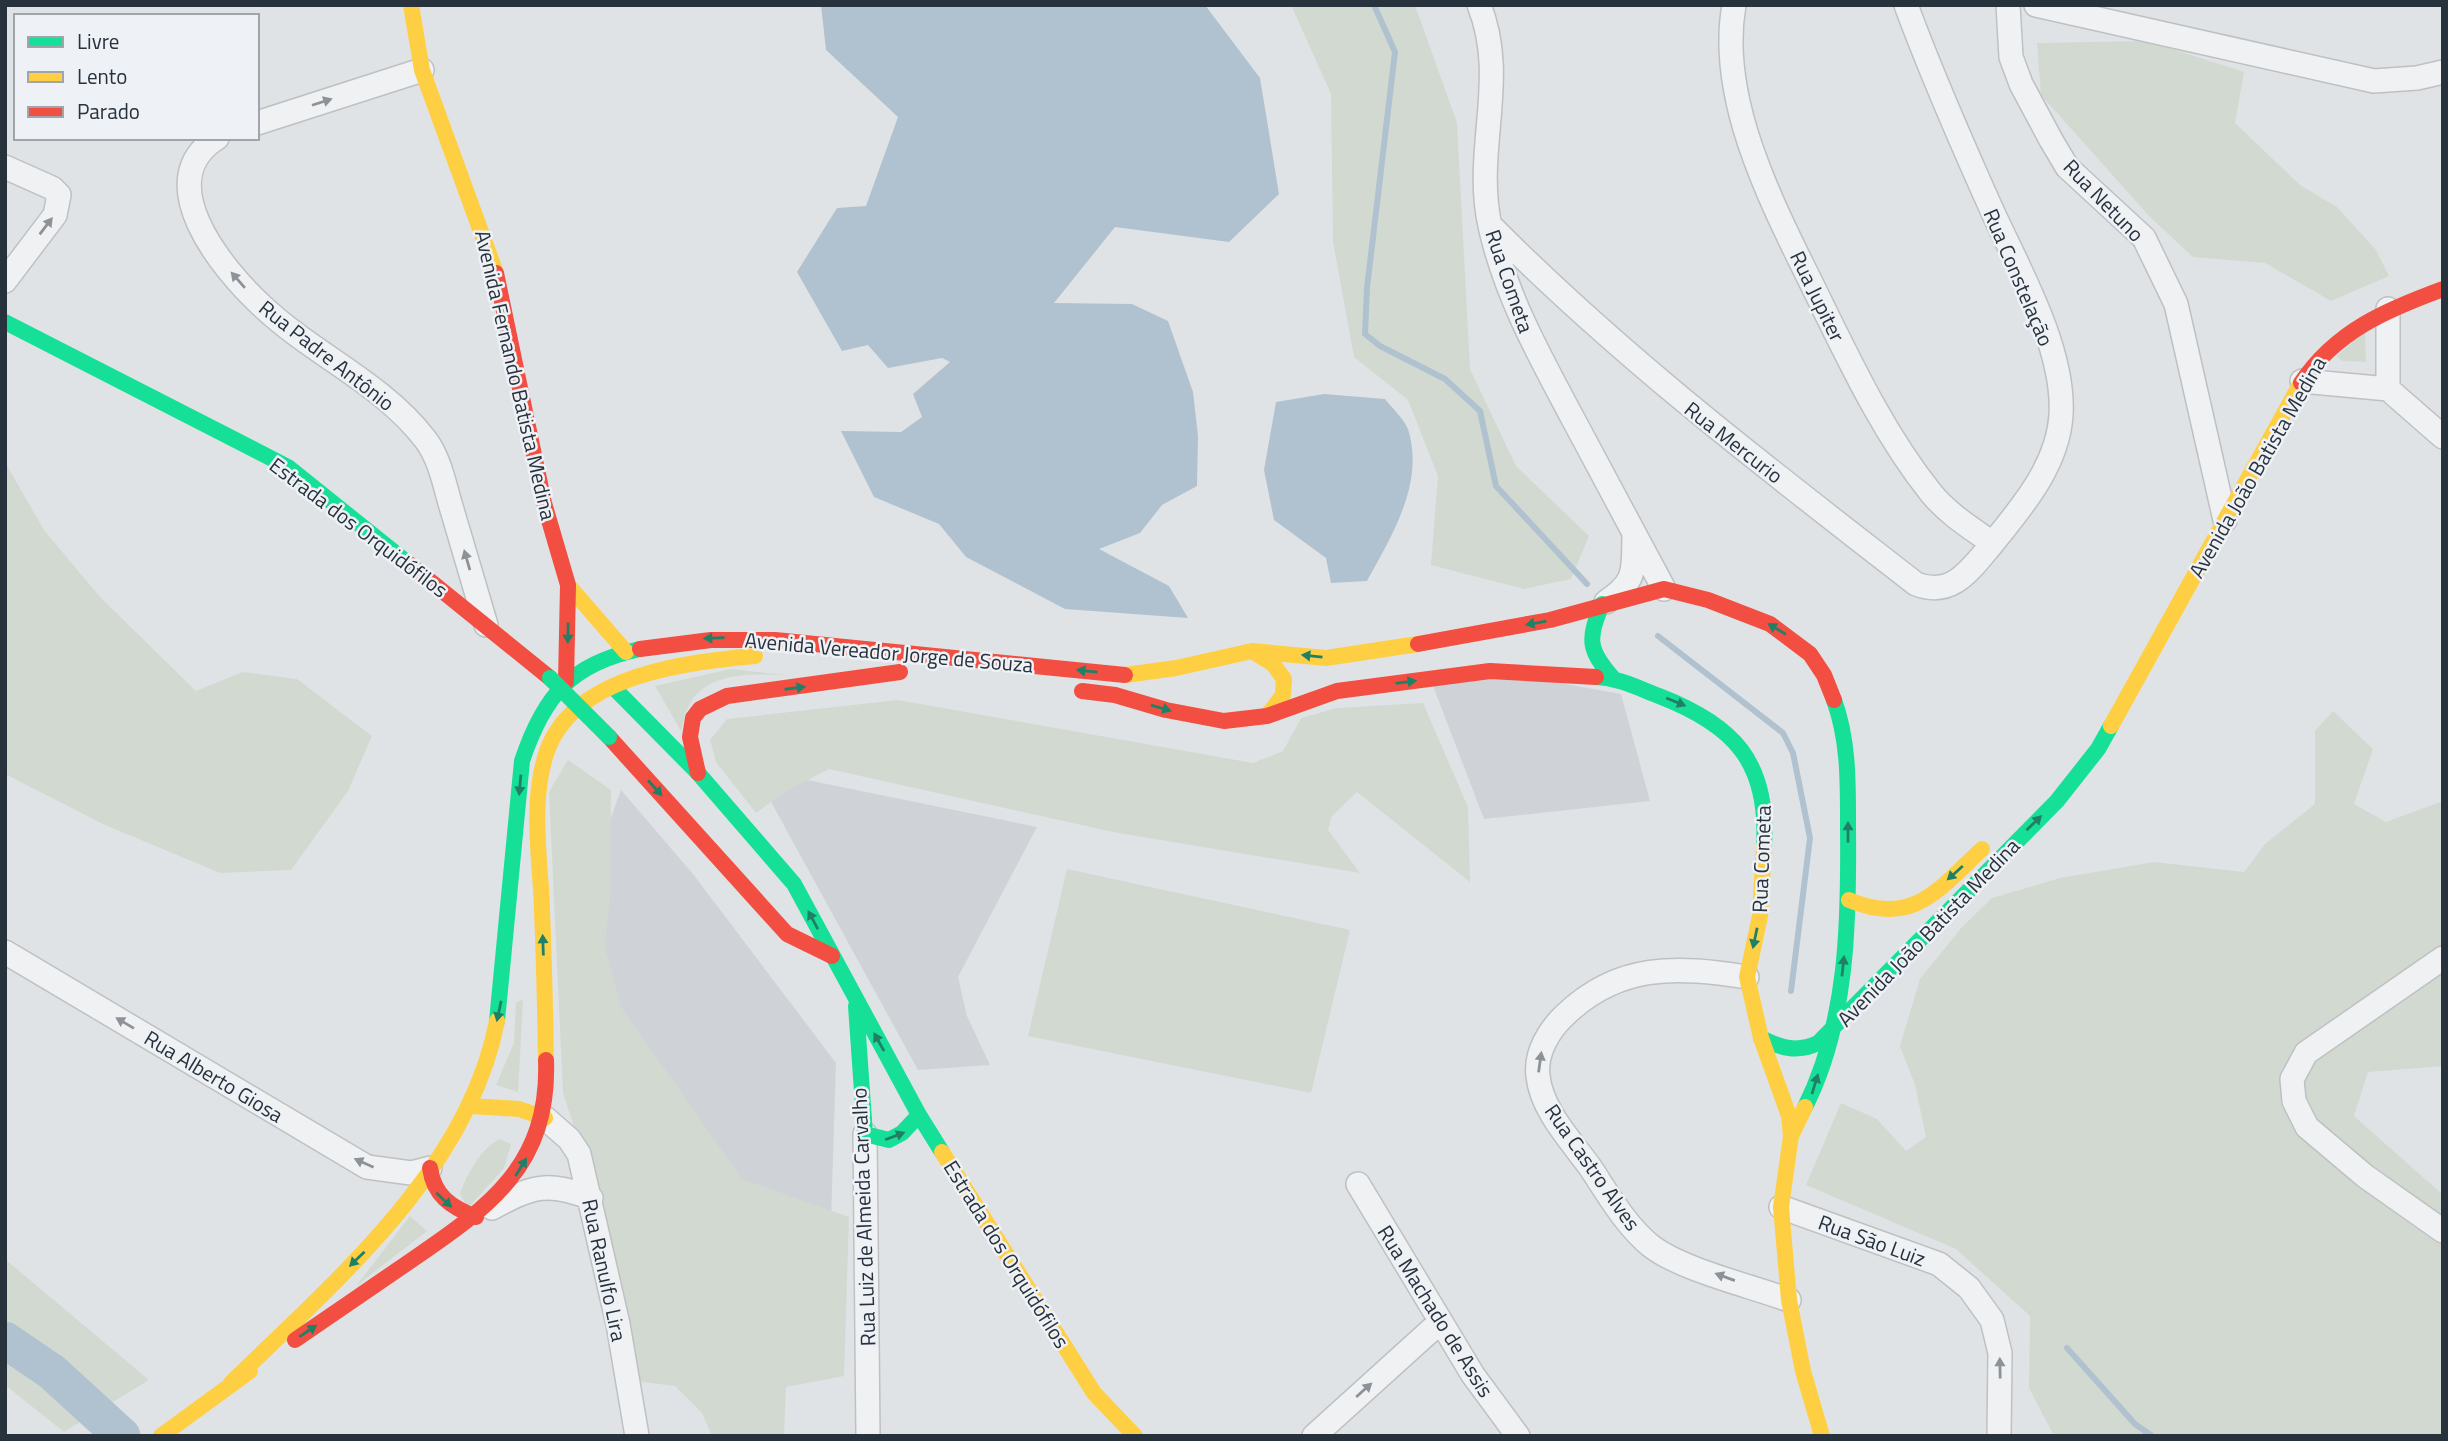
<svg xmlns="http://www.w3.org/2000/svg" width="2448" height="1441" font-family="'Titillium Web',sans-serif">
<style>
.built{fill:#cfd3d8}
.green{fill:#d2d9d1}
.water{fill:#b0c2cf}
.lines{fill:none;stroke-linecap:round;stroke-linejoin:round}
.stream{stroke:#b0c2cf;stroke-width:6}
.river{stroke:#b0c2cf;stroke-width:37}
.street-casing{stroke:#bec1c3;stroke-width:26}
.street{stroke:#eff1f2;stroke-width:23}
.fast{stroke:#16e098;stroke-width:16}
.slow{stroke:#ffcf43;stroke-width:16}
.jam{stroke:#f24e42;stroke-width:16}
.fast-bridge{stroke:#16e098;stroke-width:16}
.oneway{fill:#8c9298}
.oneway2{fill:#208066}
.labels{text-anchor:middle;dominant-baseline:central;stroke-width:5;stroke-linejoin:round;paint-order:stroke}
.street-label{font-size:21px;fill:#28323d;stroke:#eef1f5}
</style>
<rect width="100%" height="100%" fill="#e0e3e5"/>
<path class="built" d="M1516 675 1621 694 1650 801 1484 819 1433 686Z
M753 769 1037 827 958 977 967 1016 990 1065 918 1070Z
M621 790 693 874 836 1063 829 1286 659 1110 580 903Z"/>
<path class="green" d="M1291 5H1415L1457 123 1470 369 1516 466 1589 536 1571 579 1524 589 1431 565 1438 476 1408 400 1354 357 1333 242 1331 94Z
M2147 41 2244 72 2235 123 2300 185 2337 207 2376 250 2389 276 2331 301 2265 263 2193 257 2150 217 2041 95 2037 43Z
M2365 331 2366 362 2342 361 2337 356Z
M5 462 44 530 100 597 196 691 242 672 297 679 372 736 348 791 291 870 220 873 105 825 5 774Z
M731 669 794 676C760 674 708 669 689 705 685 713 683 723 681 731L655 686Z
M898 700 1253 763 1283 751 1301 718 1337 708 1423 703 1468 807 1470 882 1357 792 1332 816 1328 830 1360 873 1113 832 829 769 786 791 756 813 716 762 710 740 727 719Z
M2333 711 2373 749 2354 804 2386 822 2443 801V1066L2368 1072 2354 1116 2443 1195V1436H2054L2029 1388 2030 1316 1956 1249 1806 1185 1841 1103 1877 1119 1906 1151 1926 1137 1915 1085 1900 1046 1920 979 1962 927 1992 898 2060 878 2154 862 2244 872 2265 844 2315 804V731Z
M568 760 611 790 610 895 605 948 621 1007 742 1179 849 1217 844 1376 786 1387 784 1436H712L702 1413 675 1386 635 1381 605 1223 563 1093 549 792Z
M1067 869 1350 930 1311 1093 1028 1036Z
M523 1000 518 1092 496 1085 514 1043 516 1002Z
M500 1139 511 1144 504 1168 468 1208 460 1194C467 1174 481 1148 500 1139Z
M410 1216 427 1231 356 1286Z
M5 1259 149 1380 64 1432 5 1385Z"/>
<path class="water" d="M821 5H1205L1260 78 1279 194 1229 242 1115 227 1054 303 1132 304 1168 321 1193 392 1198 436 1197 486 1162 505 1140 533 1099 549 1169 586 1188 618 1065 609 966 557 939 524 874 497 841 431 901 432 922 417 913 394 950 362 942 358 888 368 868 345 842 351 797 272 837 208 866 206 898 117 826 50Z
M1324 394 1385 399C1392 408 1404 419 1408 429 1425 483 1392 535 1367 581L1331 583 1326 558 1274 520 1264 470 1276 402Z"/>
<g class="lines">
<path class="stream" d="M1374 5 1395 52 1367 288 1365 334 1380 346 1445 379 1480 411 1496 486 1587 584
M1658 636 1783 733 1793 753 1810 838 1791 991
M2067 1348 2135 1424 2152 1436"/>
<path class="river" d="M5 1340 52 1372 122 1436"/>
<g class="street-casing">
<path id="street" d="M1479 5C1509 79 1473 150 1490 226 1505 294 1539 355 1571 415 1602 473 1633 531 1664 589
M1734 5C1716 106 1780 218 1822 305 1854 370 1886 437 1931 493 1948 514 1971 528 1992 543
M2008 5 2011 57 2021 84 2051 140 2067 167 2144 238 2176 304 2225 520
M2036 5 2374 81 2417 78 2443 72
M257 123 422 70
M217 138C149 180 222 269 261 305 312 354 381 382 425 439 439 457 444 482 450 503 462 544 474 585 486 625
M5 167 52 188 59 195 55 215 5 281
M1490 225C1623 359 1768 469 1916 584 1952 598 1970 570 1992 544 2022 507 2058 465 2061 415 2065 348 2017 266 1990 206 1960 139 1931 73 1906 5
M2388 309V389
M2302 381 2388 389 2443 437
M1606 602C1637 581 1633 571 1634 536
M5 952 367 1167 411 1173 430 1168
M2443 958 2306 1053 2292 1079 2294 1101 2307 1127 2365 1176 2443 1231
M1747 977C1677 966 1619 963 1565 1015 1549 1030 1535 1053 1538 1076 1541 1109 1571 1141 1590 1167 1608 1194 1626 1226 1651 1246 1682 1270 1751 1286 1789 1300
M545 1118 569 1139 579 1154 618 1324 637 1436
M865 1134 868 1436
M1358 1184 1473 1375 1518 1436
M1781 1207 1939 1264 1969 1288 1992 1320 2000 1353 1999 1436
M492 1208C533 1186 547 1181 591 1198
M1314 1436 1440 1322"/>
</g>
<use href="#street" class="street"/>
<path class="fast" d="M5 322 288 467 409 564
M1602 604C1588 639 1587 649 1613 678
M1596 677C1619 678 1638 688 1659 696 1734 725 1769 762 1764 846
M613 687 698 773 794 884 919 1115 942 1152
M856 1006 865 1134 889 1140 902 1133 919 1115
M497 1021 522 761C544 695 571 664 640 649
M1761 1038C1781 1048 1797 1053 1818 1043L2057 801 2098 749 2111 726
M1805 1107C1848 1022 1849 920 1848 828 1848 784 1849 741 1834 700"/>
<path class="slow" d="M411 5 422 70 496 273
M568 585 626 652
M1252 651 1273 664 1284 679 1283 695 1267 716
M1125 675 1176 668 1252 651 1326 658 1418 644
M2111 726 2301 383
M1764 846 1760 916 1747 977 1761 1038 1789 1116 1791 1136
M1849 900C1913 927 1938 890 1982 849
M546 1060C545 1003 544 946 541 889 538 844 532 795 547 751 574 675 686 662 755 656
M471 1106 519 1109 545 1118
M1805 1107 1791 1136 1781 1207 1789 1300 1803 1371 1822 1436
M942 1152 1094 1393 1135 1436
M231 1383C335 1281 468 1171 497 1021
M161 1436 250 1371"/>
<path class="jam" d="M496 273 544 503 568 585 566 682
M2301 383C2336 331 2386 310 2443 289
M409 564 550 678
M1418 644 1550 620 1664 589 1708 600 1770 624 1810 654 1824 675 1834 700
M640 649 711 640H775L1125 675
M1082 691 1115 695 1166 710 1224 721 1267 716 1337 691 1490 671 1596 677
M609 737 787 934 832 956
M698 773 690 737 693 718 700 709 727 696 900 672
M430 1168C434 1196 451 1207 476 1217
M295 1340C332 1315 369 1289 406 1264 486 1209 550 1168 546 1060"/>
<path class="fast-bridge" d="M550 678 609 737"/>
</g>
<defs><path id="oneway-solid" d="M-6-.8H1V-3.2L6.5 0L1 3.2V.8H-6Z" transform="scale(1.75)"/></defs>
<g class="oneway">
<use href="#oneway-solid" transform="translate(322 102) rotate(-18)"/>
<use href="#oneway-solid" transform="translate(46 226) rotate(-53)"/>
<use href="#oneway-solid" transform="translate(238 280) rotate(-131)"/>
<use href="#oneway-solid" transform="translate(467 560) rotate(-106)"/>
<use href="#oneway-solid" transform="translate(125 1023) rotate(-149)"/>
<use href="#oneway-solid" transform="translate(1540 1062) rotate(-82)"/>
<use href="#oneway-solid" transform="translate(364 1163) rotate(-156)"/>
<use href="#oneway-solid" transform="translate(1725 1277) rotate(-160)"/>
<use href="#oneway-solid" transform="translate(2000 1368) rotate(-91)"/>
<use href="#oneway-solid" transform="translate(1364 1390) rotate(-42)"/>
</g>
<g class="oneway2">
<use href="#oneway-solid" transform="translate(1536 623) rotate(170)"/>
<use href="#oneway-solid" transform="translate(1777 629) rotate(-149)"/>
<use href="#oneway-solid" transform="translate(568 633) rotate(91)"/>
<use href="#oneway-solid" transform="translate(714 638) rotate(178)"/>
<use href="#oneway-solid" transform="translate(1312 656) rotate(-174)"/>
<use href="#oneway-solid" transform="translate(1087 671) rotate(-174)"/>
<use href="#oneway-solid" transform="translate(1406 682) rotate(-7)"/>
<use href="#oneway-solid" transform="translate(795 688) rotate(-8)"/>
<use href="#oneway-solid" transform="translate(1676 702) rotate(22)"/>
<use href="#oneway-solid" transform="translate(1161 708) rotate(16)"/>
<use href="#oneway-solid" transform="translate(520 785) rotate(95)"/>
<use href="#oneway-solid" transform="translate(655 788) rotate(48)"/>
<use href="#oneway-solid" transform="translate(2034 823) rotate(-44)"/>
<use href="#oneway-solid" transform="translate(1848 832) rotate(-90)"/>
<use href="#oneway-solid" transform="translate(1955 873) rotate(138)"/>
<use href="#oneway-solid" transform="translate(813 920) rotate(-118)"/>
<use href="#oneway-solid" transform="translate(1755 938) rotate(102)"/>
<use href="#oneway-solid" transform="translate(543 945) rotate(-92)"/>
<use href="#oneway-solid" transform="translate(1843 966) rotate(-84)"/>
<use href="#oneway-solid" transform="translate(499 1011) rotate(102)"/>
<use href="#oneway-solid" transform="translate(879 1042) rotate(-119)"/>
<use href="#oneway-solid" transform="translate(1815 1084) rotate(-73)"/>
<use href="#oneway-solid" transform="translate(895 1136) rotate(-21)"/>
<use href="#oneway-solid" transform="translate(521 1167) rotate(-58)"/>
<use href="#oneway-solid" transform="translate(444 1200) rotate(43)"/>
<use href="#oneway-solid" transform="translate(357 1259) rotate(136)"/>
<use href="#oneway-solid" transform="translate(308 1331) rotate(-34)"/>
</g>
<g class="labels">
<g class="street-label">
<text transform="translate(2104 200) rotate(46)">Rua Netuno</text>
<text transform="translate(2019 277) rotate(67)">Rua Constelação</text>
<text transform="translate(1510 281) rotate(71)">Rua Cometa</text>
<text transform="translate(1818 296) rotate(64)">Rua Jupiter</text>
<text transform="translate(327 355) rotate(38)">Rua Padre Antônio</text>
<text transform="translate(516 375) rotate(77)">Avenida Fernando Batista Medina</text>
<text transform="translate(1734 442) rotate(38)">Rua Mercurio</text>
<text transform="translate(2257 467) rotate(-60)">Avenida João Batista Medina</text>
<text transform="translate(359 527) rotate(37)">Estrada dos Orquidófilos</text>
<text transform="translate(889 652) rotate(5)">Avenida Vereador Jorge de Souza</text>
<text transform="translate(1761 859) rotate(-88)">Rua Cometa</text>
<text transform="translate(1928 932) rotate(-46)">Avenida João Batista Medina</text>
<text transform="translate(214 1076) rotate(31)">Rua Alberto Giosa</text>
<text transform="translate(1593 1167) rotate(55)">Rua Castro Alves</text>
<text transform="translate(863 1217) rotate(-92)">Rua Luiz de Almeida Carvalho</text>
<text transform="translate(1872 1240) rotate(20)">Rua São Luiz</text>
<text transform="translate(1007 1254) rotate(58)">Estrada dos Orquidófilos</text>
<text transform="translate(605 1270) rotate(78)">Rua Ranulfo Lira</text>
<text transform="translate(1436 1311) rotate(58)">Rua Machado de Assis</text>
</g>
</g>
<rect width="2448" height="1441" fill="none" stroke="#28323d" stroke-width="14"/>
<rect x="14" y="14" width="245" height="126" fill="#eef1f5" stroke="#9fa5ab" stroke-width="2"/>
<rect x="28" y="37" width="35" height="10" fill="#16e098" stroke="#9fa5ab" stroke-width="2"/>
<text x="77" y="49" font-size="21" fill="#28323d">Livre</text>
<rect x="28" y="72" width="35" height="10" fill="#ffcf43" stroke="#9fa5ab" stroke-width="2"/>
<text x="77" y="84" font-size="21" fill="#28323d">Lento</text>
<rect x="28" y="107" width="35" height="10" fill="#f24e42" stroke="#9fa5ab" stroke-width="2"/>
<text x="77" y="119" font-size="21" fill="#28323d">Parado</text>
</svg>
